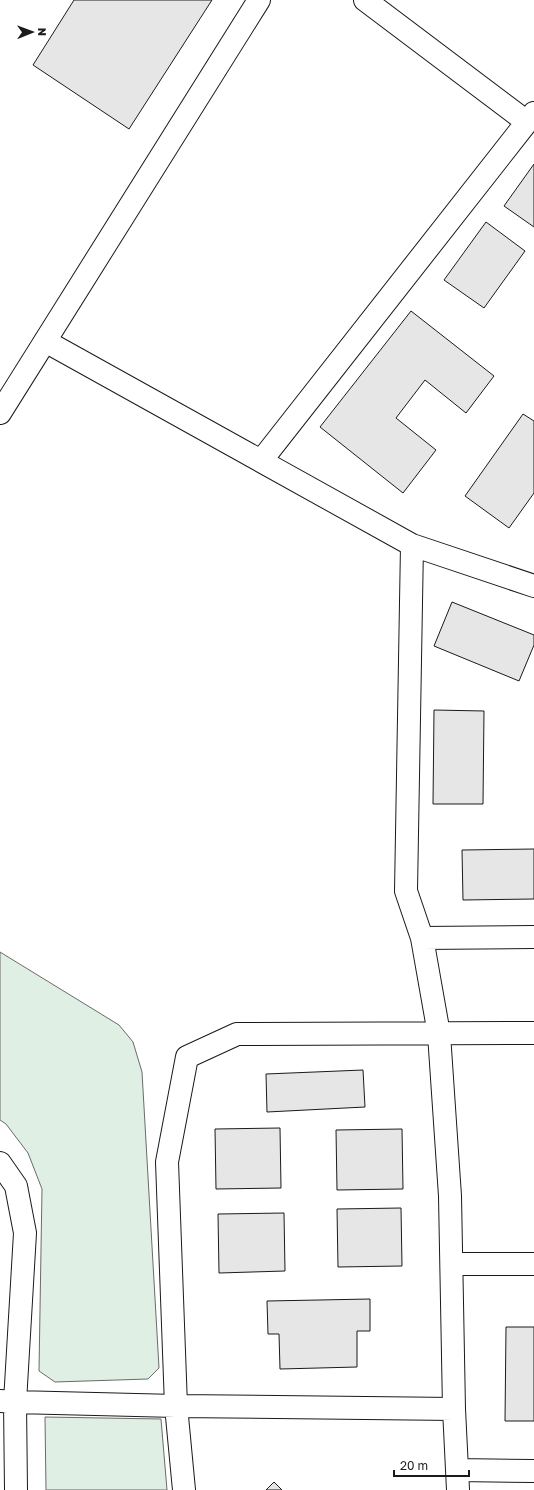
<svg xmlns="http://www.w3.org/2000/svg" width="534" height="1490" font-family="'Golos Text',sans-serif">
<style>
.green{fill:#e0efe3;stroke:#6a6a6a}
.building{fill:#e6e6e6;stroke:#1a1a1a}
.lines{fill:none;stroke-linecap:round;stroke-linejoin:round}
.minor-casing{stroke:#1a1a1a;stroke-width:24}
.minor{stroke:#fff;stroke-width:22}
</style>
<rect width="100%" height="100%" fill="#fff"/>
<path class="green" d="M0 952 119 1025 133 1042 142 1072 159 1368 148 1379 55 1382 39 1371 42 1189 28 1153 6 1124 0 1120Z
M45 1417 161 1419 167 1490H46Z"/>
<path class="building" d="M74 0H212L129 129 33 65Z
M534 164V227L504 206Z
M486 222 525 251 484 308 444 280Z
M411 311 494 376 466 413 425 380 396 418 436 450 403 493 320 427Z
M523 414 534 421V493L509 528 465 496Z
M452 602 534 635V645L519 681 434 646Z
M434 710 484 711 483 804H433Z
M534 849V899L463 900 462 850Z
M363 1070 365 1107 267 1112 266 1074Z
M280 1128 281 1188 216 1189 215 1129Z
M402 1129 403 1189 337 1190 336 1130Z
M401 1208 402 1266 338 1267 337 1209Z
M284 1213 285 1271 219 1273 218 1214Z
M370 1299V1331H357V1367L280 1369 279 1334H268L267 1301Z
M506 1327H534V1421H505Z
M274 1482 282 1490H266Z"/>
<g class="lines">
<g class="minor-casing">
<path id="minor" d="M365 0 527 122
M45 341 412 545 534 586
M0 413 259 0
M261 461 534 113
M412 545 406 891 422 938 439 1034 450 1196 454 1409 458 1490
M422 938 534 937
M0 1163 16 1186 25 1233 15 1402 16 1490
M452 1264H534
M0 1401 15 1402 176 1406 454 1409
M457 1470 534 1471
M184 1490 176 1406 167 1162 187 1057 237 1034 534 1033"/>
</g>
<use href="#minor" class="minor"/>
</g>
<g transform="translate(32 32) rotate(89)" stroke="#ffffff" stroke-width="3" paint-order="stroke">
<path d="M0-3L7 15L0 10L-7 15Z" fill="#1a1a1a"/>
<text y="-6" font-size="11" font-weight="bold" text-anchor="middle" fill="#1a1a1a">N</text>
</g>
<path d="M394 1470v6h75v-6" fill="none" stroke="#1a1a1a" stroke-width="2"/>
<text x="400" y="1470" font-size="12" fill="#1a1a1a" stroke="#ffffff" stroke-width="3" paint-order="stroke">20 m</text>
</svg>
